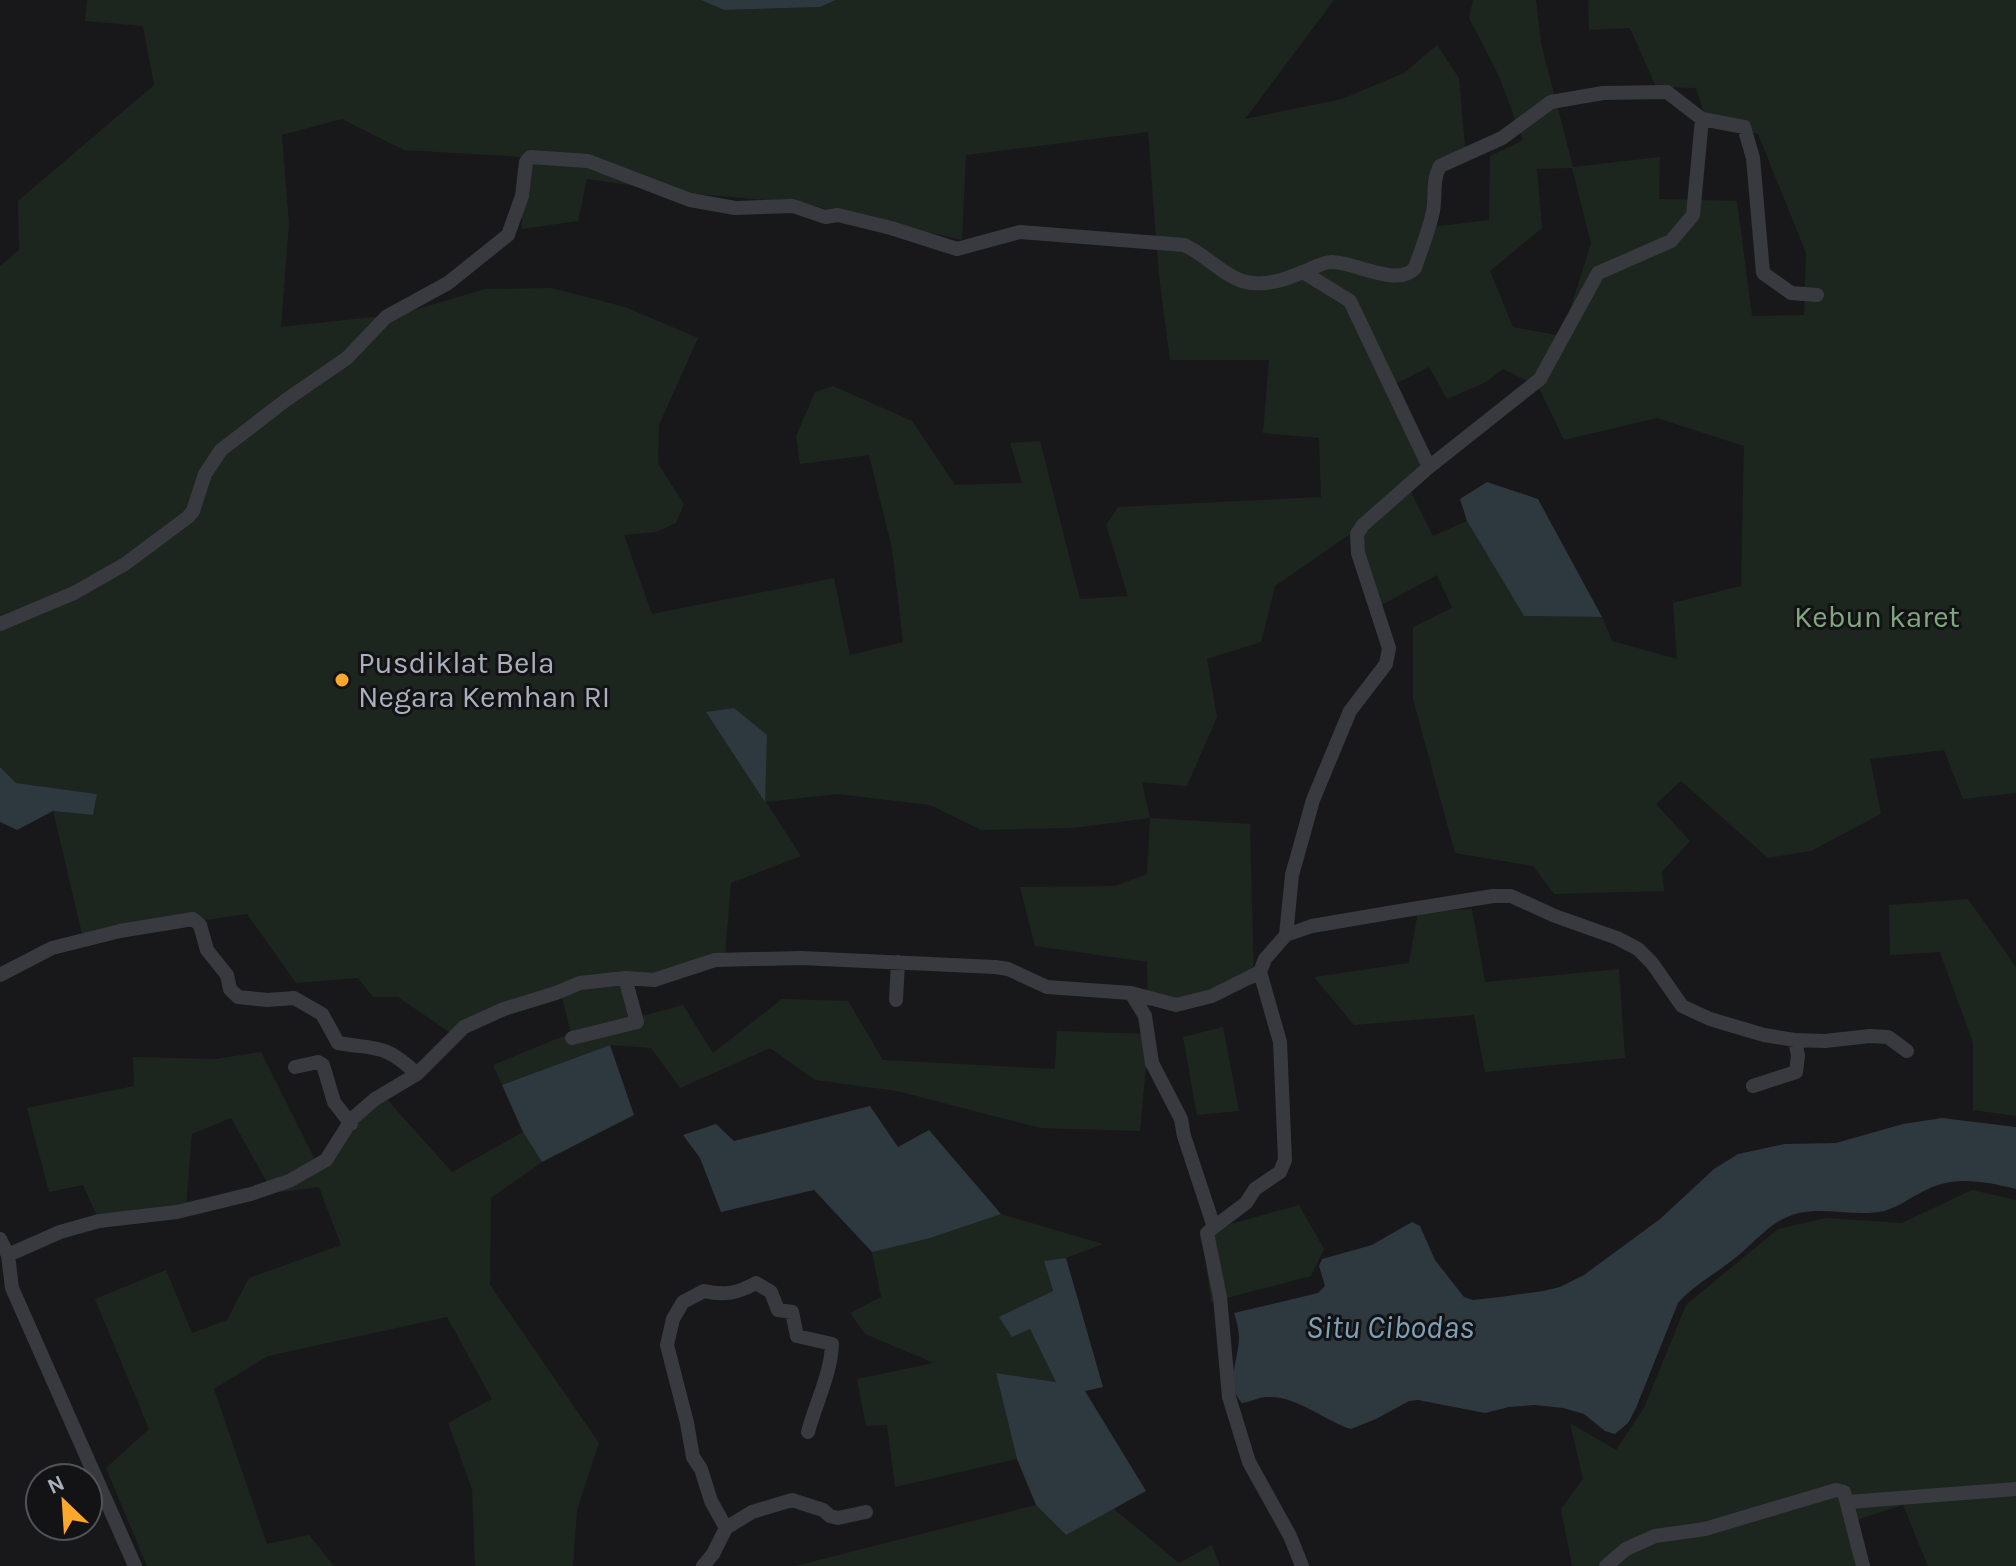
<svg xmlns="http://www.w3.org/2000/svg" width="2016" height="1566" font-family="Karla,sans-serif">
<style>
.green{fill:#1d261e;fill-rule:evenodd}
.water{fill:#2d383f}
.lines{fill:none;stroke-linecap:round;stroke-linejoin:round}
.minor{stroke:#393a3f;stroke-width:14}
.poi-dot{fill:#fda72d;stroke:#131315;stroke-width:3}
.labels{text-anchor:middle;dominant-baseline:central;stroke-width:6;stroke-linejoin:round;paint-order:stroke}
.park-label{font-size:30px;fill:#80a77f;stroke:#131315}
.poi-label{font-size:30px;fill:#a9b0bb;stroke:#131315;text-anchor:start}
.water-label{font-size:32px;font-style:italic;fill:#7fa1b7;stroke:#131315}
</style>
<rect width="100%" height="100%" fill="#18181a"/>
<path class="green" d="M87 0H701L724 10 820 7 836 0H1334L1245 119 1342 99 1404 73 1437 45 1459 78 1466 158 1430 172 1424 228 1489 220 1490 156 1523 140 1499 76 1469 18 1473 0H1536L1541 43 1573 167 1660 157 1659 199 1737 201 1752 316 1804 315 1806 253 1758 134 1707 122 1696 88 1656 87 1630 28 1589 30 1588 0H2016V793L1963 799 1944 750 1870 759 1881 814 1811 851 1768 858 1681 781 1656 804 1690 841 1662 872 1664 891 1554 894 1533 866 1455 853 1413 699V627L1452 608 1437 575 1380 606 1353 532 1275 586 1261 642 1207 659 1217 717 1187 786 1142 782 1150 818 1250 824 1254 984 1148 1006 1147 962 1035 946 1020 887 1115 886 1147 874 1150 818 1073 828 981 830 930 805 837 794 766 802 801 856 731 883 725 956 631 979 639 1017 683 1005 713 1053 782 999 848 1001 883 1060 1055 1069 1057 1031 1149 1034 1140 1131 1040 1128 897 1091 815 1080 770 1048 680 1088 651 1048 610 1045 502 1085 493 1065 571 1033 560 990 452 1034 398 997H373L358 978 296 983 247 914 83 938 53 811 93 815 97 794 16 783 0 767V266L19 250 18 201 154 85 143 26 85 21ZM342 119 404 150 521 157 522 229 578 221 587 179 684 193 802 203 962 240 966 155 1148 132 1159 276 1170 360H1269L1263 433 1319 438 1321 497 1118 507 1106 525 1128 596 1080 599 1040 441 1010 443 1022 483 955 485 912 421 833 386 815 392 796 436 800 464 869 455 892 548 903 642 850 655 834 578 652 614 624 535 656 532 676 523 684 504 658 464 659 425 698 338 625 307 552 288 485 289 401 314 281 327 289 224 282 135ZM1572 168 1591 243 1562 336 1513 327 1490 271 1542 228 1537 169ZM1429 367 1447 399 1486 382 1503 369 1538 386 1564 440 1657 418 1744 446 1741 586 1673 603 1677 659 1612 641 1602 617 1524 616 1467 521 1433 536 1410 490 1436 463 1391 386ZM734 708 765 800 707 713Z
M1968 899 2016 967V1116L1973 1110V1043L1940 952 1890 955 1889 905Z
M1472 909 1485 982 1619 969 1625 1058 1485 1072 1474 1015 1354 1025 1314 977 1409 963 1418 912Z
M1223 1027 1239 1111 1197 1115 1183 1037Z
M261 1052 317 1164 383 1095 452 1172 523 1132 542 1162 491 1198 490 1285 599 1443 577 1510 573 1566H475L472 1489 448 1423 492 1399 447 1317 268 1356 214 1389 267 1544 309 1535 334 1566H147L106 1468 149 1429 95 1299 166 1270 192 1333 227 1320 249 1278 341 1245 319 1187 273 1193 231 1118 192 1134 186 1207 96 1214 83 1185 49 1192 27 1108 134 1086 133 1057 215 1059Z
M1972 1190 2016 1200V1566H1928L1903 1505 1850 1522 1855 1566H1572L1561 1509 1583 1479 1570 1423 1616 1450 1644 1408 1686 1305 1778 1229 1826 1218 1902 1223Z
M1299 1205 1324 1249 1311 1276 1211 1302 1202 1232Z
M1001 1214 1103 1244 1066 1258 1044 1261 1053 1291 1030 1329 1057 1382 996 1373 1017 1459 895 1487 887 1425 866 1426 857 1379 934 1363 865 1334 850 1313 881 1297 872 1252Z
M1036 1505 1066 1535 1113 1508 1179 1563 1212 1545 1220 1566H795Z"/>
<path class="water" d="M701 0H836L820 7 724 10Z
M1487 482 1538 499 1602 617 1524 616 1467 521 1460 499Z
M734 708 767 735 765 802 706 712Z
M0 767 16 783 97 794 93 815 53 811 17 830 0 822Z
M610 1045 634 1115 542 1162 523 1132 502 1085Z
M870 1106 898 1147 929 1130 1001 1214 930 1238 872 1252 814 1190 721 1212 700 1158 683 1135 716 1124 734 1141Z
M1942 1118 2016 1127V1189C1982 1181 1953 1175 1922 1192 1908 1199 1899 1207 1884 1211 1856 1217 1827 1207 1799 1213 1769 1220 1754 1245 1730 1262 1712 1276 1693 1286 1678 1303L1636 1408 1628 1423 1615 1434 1605 1431 1584 1414 1563 1408 1535 1405 1509 1407 1485 1413 1418 1400 1409 1401 1376 1419 1351 1429C1325 1421 1296 1395 1267 1397 1259 1397 1250 1402 1242 1403 1225 1385 1238 1361 1239 1339 1239 1330 1237 1322 1234 1313L1318 1293 1325 1286 1319 1266 1322 1259 1372 1245 1412 1222 1420 1226 1435 1260 1464 1297 1473 1300 1500 1297 1543 1291 1560 1287 1584 1275 1660 1219 1714 1169 1738 1154 1785 1144 1836 1143 1903 1124Z
M1066 1258 1103 1387 1085 1391 1146 1491 1066 1535 1036 1505 1017 1459 996 1373 1056 1382 1030 1329 1012 1337 999 1317 1053 1291 1044 1261Z"/>
<g class="lines">
<path class="minor" d="M1303 272 1350 301 1429 467
M0 624 74 593 125 564 188 517 193 511 205 474 221 450 286 400 347 358 386 317 448 283 508 235 522 196 526 162 530 157 588 161 690 200 735 208 793 206 825 217 838 215 891 228 957 249 1020 232 1184 245C1205 254 1221 274 1242 281 1261 287 1285 280 1303 272 1312 269 1322 262 1332 262 1355 262 1397 288 1415 268 1421 250 1429 231 1433 211 1436 195 1432 180 1440 166L1502 138 1551 102 1603 93 1667 92 1702 119 1744 127 1753 158 1763 273 1791 293 1817 295
M1286 935 1312 926 1400 911 1493 896H1511L1555 916 1617 938 1638 949 1652 963 1682 1006 1710 1019 1764 1035 1795 1040 1825 1041 1870 1036 1888 1037 1907 1051
M0 975 52 948 120 931 193 919 200 925 207 950 227 975 230 989 238 997 267 1000 294 998 322 1014 338 1043C378 1050 384 1043 417 1074
M1131 993 1145 1016 1152 1063 1181 1119 1184 1136 1214 1227 1207 1233 1220 1297 1229 1397 1249 1462 1290 1536 1302 1566
M896 1000 898 962
M572 1038 637 1022 625 978
M295 1067 318 1062 323 1065 334 1102 351 1124
M1753 1086 1796 1072 1798 1056 1795 1040
M1214 1227 1246 1203 1255 1189 1280 1172 1285 1160 1280 1042 1260 972 1265 959 1286 935 1292 875 1313 800 1350 711 1386 664 1389 648 1358 553 1357 534 1363 525 1429 467 1540 379 1598 273 1671 241 1693 215 1702 119
M0 1239 8 1255 12 1288 135 1566
M8 1255 60 1232 99 1221 177 1212 251 1194 289 1181 326 1160 352 1119 375 1099 417 1074 464 1027 504 1009 556 993 580 983 625 978 654 980 715 960 801 958 995 967 1008 969 1047 987 1131 993 1176 1005 1212 996 1260 972
M1848 1502 2016 1489
M726 1528 711 1501 701 1469 693 1457 687 1423 667 1345 673 1319 683 1302 704 1291C724 1296 738 1293 756 1283L771 1292 778 1310 792 1312 797 1336 832 1344C831 1374 816 1402 808 1432
M703 1566 713 1554 726 1528 752 1512 792 1500 823 1510 830 1516 838 1518 866 1512
M1606 1566 1626 1549 1655 1536 1705 1529 1836 1490 1844 1492 1863 1566"/>
</g>
<circle class="poi-dot" cx="342" cy="680" r="8"/>
<g class="labels">
<g class="park-label">
<text x="1877" y="617">Kebun karet</text>
</g>
<g class="poi-label">
<text x="358" y="663">Pusdiklat Bela<tspan x="358" dy="34">Negara Kemhan RI</tspan></text>
</g>
<g class="water-label">
<text x="1390" y="1327">Situ Cibodas</text>
</g>
</g>
<g transform="translate(64 1502) rotate(335)"><circle r="38" fill="#131315" stroke="#4f5257" stroke-width="2"/>
<path d="M0-6L14 30L0 20L-14 30Z" fill="#fda72d"/>
<text y="-12" font-size="22" font-weight="bold" text-anchor="middle" fill="#a9b0bb">N</text>
</g>
</svg>
